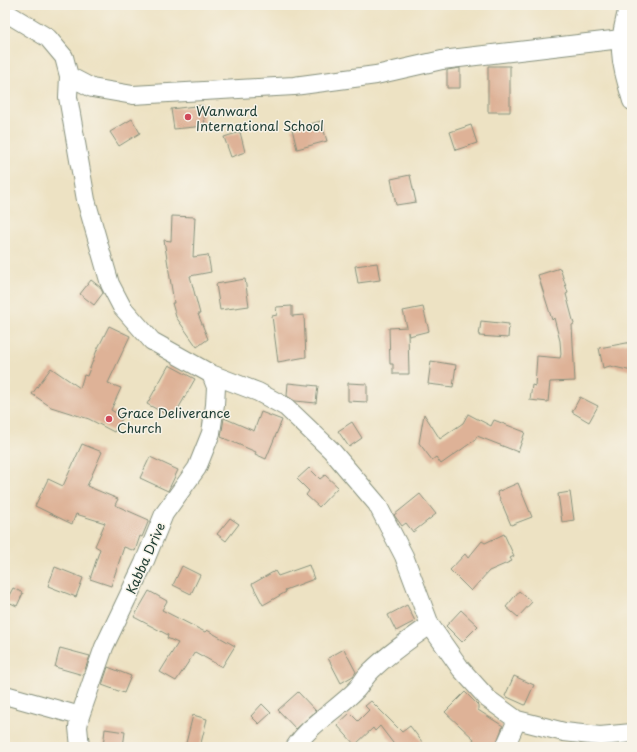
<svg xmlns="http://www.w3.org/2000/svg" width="637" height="752" font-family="'Playpen Sans',sans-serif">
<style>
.building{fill:#deb297}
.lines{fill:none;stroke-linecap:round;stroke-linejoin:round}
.minor-casing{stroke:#86907c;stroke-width:20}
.minor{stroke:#fff;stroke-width:18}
.poi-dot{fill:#d1495b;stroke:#f7f3e8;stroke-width:1.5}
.labels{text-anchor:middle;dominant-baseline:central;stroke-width:3;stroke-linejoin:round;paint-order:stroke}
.poi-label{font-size:13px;fill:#1f3d34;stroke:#f7f3e8;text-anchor:start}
.street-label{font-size:13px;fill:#1f3d34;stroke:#f7f3e8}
</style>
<rect width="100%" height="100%" fill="#f7f3e8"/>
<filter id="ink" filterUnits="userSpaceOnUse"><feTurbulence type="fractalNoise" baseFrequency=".025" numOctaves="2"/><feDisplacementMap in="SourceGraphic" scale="8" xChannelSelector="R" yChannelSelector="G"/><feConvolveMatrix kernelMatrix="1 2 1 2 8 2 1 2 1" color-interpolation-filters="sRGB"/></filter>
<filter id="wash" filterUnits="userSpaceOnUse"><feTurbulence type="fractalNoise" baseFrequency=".012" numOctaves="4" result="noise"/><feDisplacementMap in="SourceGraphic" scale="16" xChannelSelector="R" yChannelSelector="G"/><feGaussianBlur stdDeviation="0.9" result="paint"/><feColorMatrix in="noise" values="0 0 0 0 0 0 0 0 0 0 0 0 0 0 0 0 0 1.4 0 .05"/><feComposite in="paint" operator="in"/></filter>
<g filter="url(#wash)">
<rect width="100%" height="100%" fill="#ede2c3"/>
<g id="blocks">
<path class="building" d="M488 66H510V112H488Z
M460 68V88H447V70Z
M203 105 205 126 174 129 171 109Z
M132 119 140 133 119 146 110 132Z
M321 121 327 141 297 149 292 129Z
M471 125 477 143 456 150 450 132Z
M240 132 245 152 231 157 224 137Z
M410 175 416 202 396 205 391 179Z
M172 216 195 217 193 257 208 255 211 272 190 276 200 314H198L208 339 197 347 176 317 172 303H174L164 240 171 241Z
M377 263 380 280 358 283 355 266Z
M560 268 568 293 566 294 574 324 572 325 575 381 550 382 548 402 530 400 532 385 535 386 537 356 560 358 561 354 560 341 554 318 552 320 538 275Z
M245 279 249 306 220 310 216 284Z
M91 280 100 287 103 293 94 305 80 294Z
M292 306V316L304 315 306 357 278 362 272 316 277 315 276 307Z
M423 307 429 331 409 336 408 332 409 374H393V364H390L389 328 407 327 403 311Z
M481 321 509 324 508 338 479 336Z
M109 326 130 336 108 383 121 388 111 410 123 417 114 432 89 419 51 407 32 394 51 368 80 388 84 375 87 376 97 350Z
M632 342V371L610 366 603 368 599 348Z
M431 361 456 365 453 387 428 384Z
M169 365 195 379 173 418 147 404Z
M288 383 318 386 316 403 295 401 287 396Z
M348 383 367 384V402L348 401Z
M580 397 598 406 589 422 572 412Z
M261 412 282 420 266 459 255 454 256 452 221 437 224 418 254 431Z
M424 414 440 439 463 423 468 414 491 426 494 420 525 432 518 452 477 436 475 440 441 464 436 457 432 460 419 443Z
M352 422 362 438 349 447 338 431Z
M82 444 102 452 87 486 118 499 115 505 149 520 142 537 140 536 135 551 124 547 111 586 90 579 100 549 95 546 105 523 76 514 72 524 35 506 48 479 63 486Z
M150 457 178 470 168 491 140 478Z
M309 468 320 479 325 475 338 487 319 507 306 495 309 491 297 479Z
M518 483 532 517 511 525 497 492Z
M570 492 574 520 562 522 558 494Z
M420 494 436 514 413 532 406 523 402 526 394 515Z
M230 518 239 524 226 541 217 534Z
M504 534 514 556 510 558 512 561 489 571 471 591 450 570 465 554 468 558 482 541 485 543Z
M309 565 314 579 285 590 286 592 263 605 252 584 275 571 278 576Z
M182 566 200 575 191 594 173 585Z
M55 567 83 578 76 597 48 586Z
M13 588 23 593 17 606 6 601Z
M149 591 167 601 162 610 205 632 207 630 235 646 222 667 195 652 176 681 160 672 178 643 167 638 168 635 134 617Z
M519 591 532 602 518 617 506 607Z
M407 605 415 621 396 631 388 615Z
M461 610 478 626 462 642 446 626Z
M60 648 90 656 83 675 55 667Z
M344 649 356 672 353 676 341 683 328 658Z
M108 667 131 676 124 693 102 685Z
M514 676 534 685 525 705 505 696Z
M298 692 316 711 296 729 278 710Z
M465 692 478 705V710L503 726 495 747H480L472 742 474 739 445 712Z
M371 701 402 732 410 726 426 747H396L380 726 375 731 373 728 355 745 337 725 350 713 358 721 369 710 365 706Z
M262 704 271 713 259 724 251 716Z
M193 715 207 719 200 747H185Z
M105 729 125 732 123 747H103Z"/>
</g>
</g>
<g filter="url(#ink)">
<use href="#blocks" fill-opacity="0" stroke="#86907c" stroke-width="1"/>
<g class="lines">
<g class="minor-casing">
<path id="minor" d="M629 5C616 48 620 59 632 101
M5 12 48 38 64 57 69 76 68 97 86 200 110 284 122 307 152 341 211 374 258 392 286 407 331 450 377 504 404 556 430 625 461 669 488 699 517 720 564 732 600 736 632 733
M69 76 92 88 133 95 294 86 376 75 442 60 621 39
M5 695 80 716
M80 747 78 727 80 716 104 647 144 563 164 514 197 468 211 433 215 405 216 387 211 374
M295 747C311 723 337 710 357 689 362 683 366 675 372 670 389 653 410 639 430 625
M505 747 517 720"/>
</g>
<use href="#minor" class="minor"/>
</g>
</g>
<g class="poi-dot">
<circle cx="188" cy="117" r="4"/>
<circle cx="109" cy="419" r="4"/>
</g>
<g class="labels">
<g class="poi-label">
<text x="196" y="110">Wanward<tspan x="196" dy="15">International School</tspan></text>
<text x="117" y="412">Grace Deliverance<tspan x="117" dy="15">Church</tspan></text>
</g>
<g class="street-label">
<text transform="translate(145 558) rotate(-66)">Kabba Drive</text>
</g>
</g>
<rect width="637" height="752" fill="none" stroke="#f7f3e8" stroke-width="20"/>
</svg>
